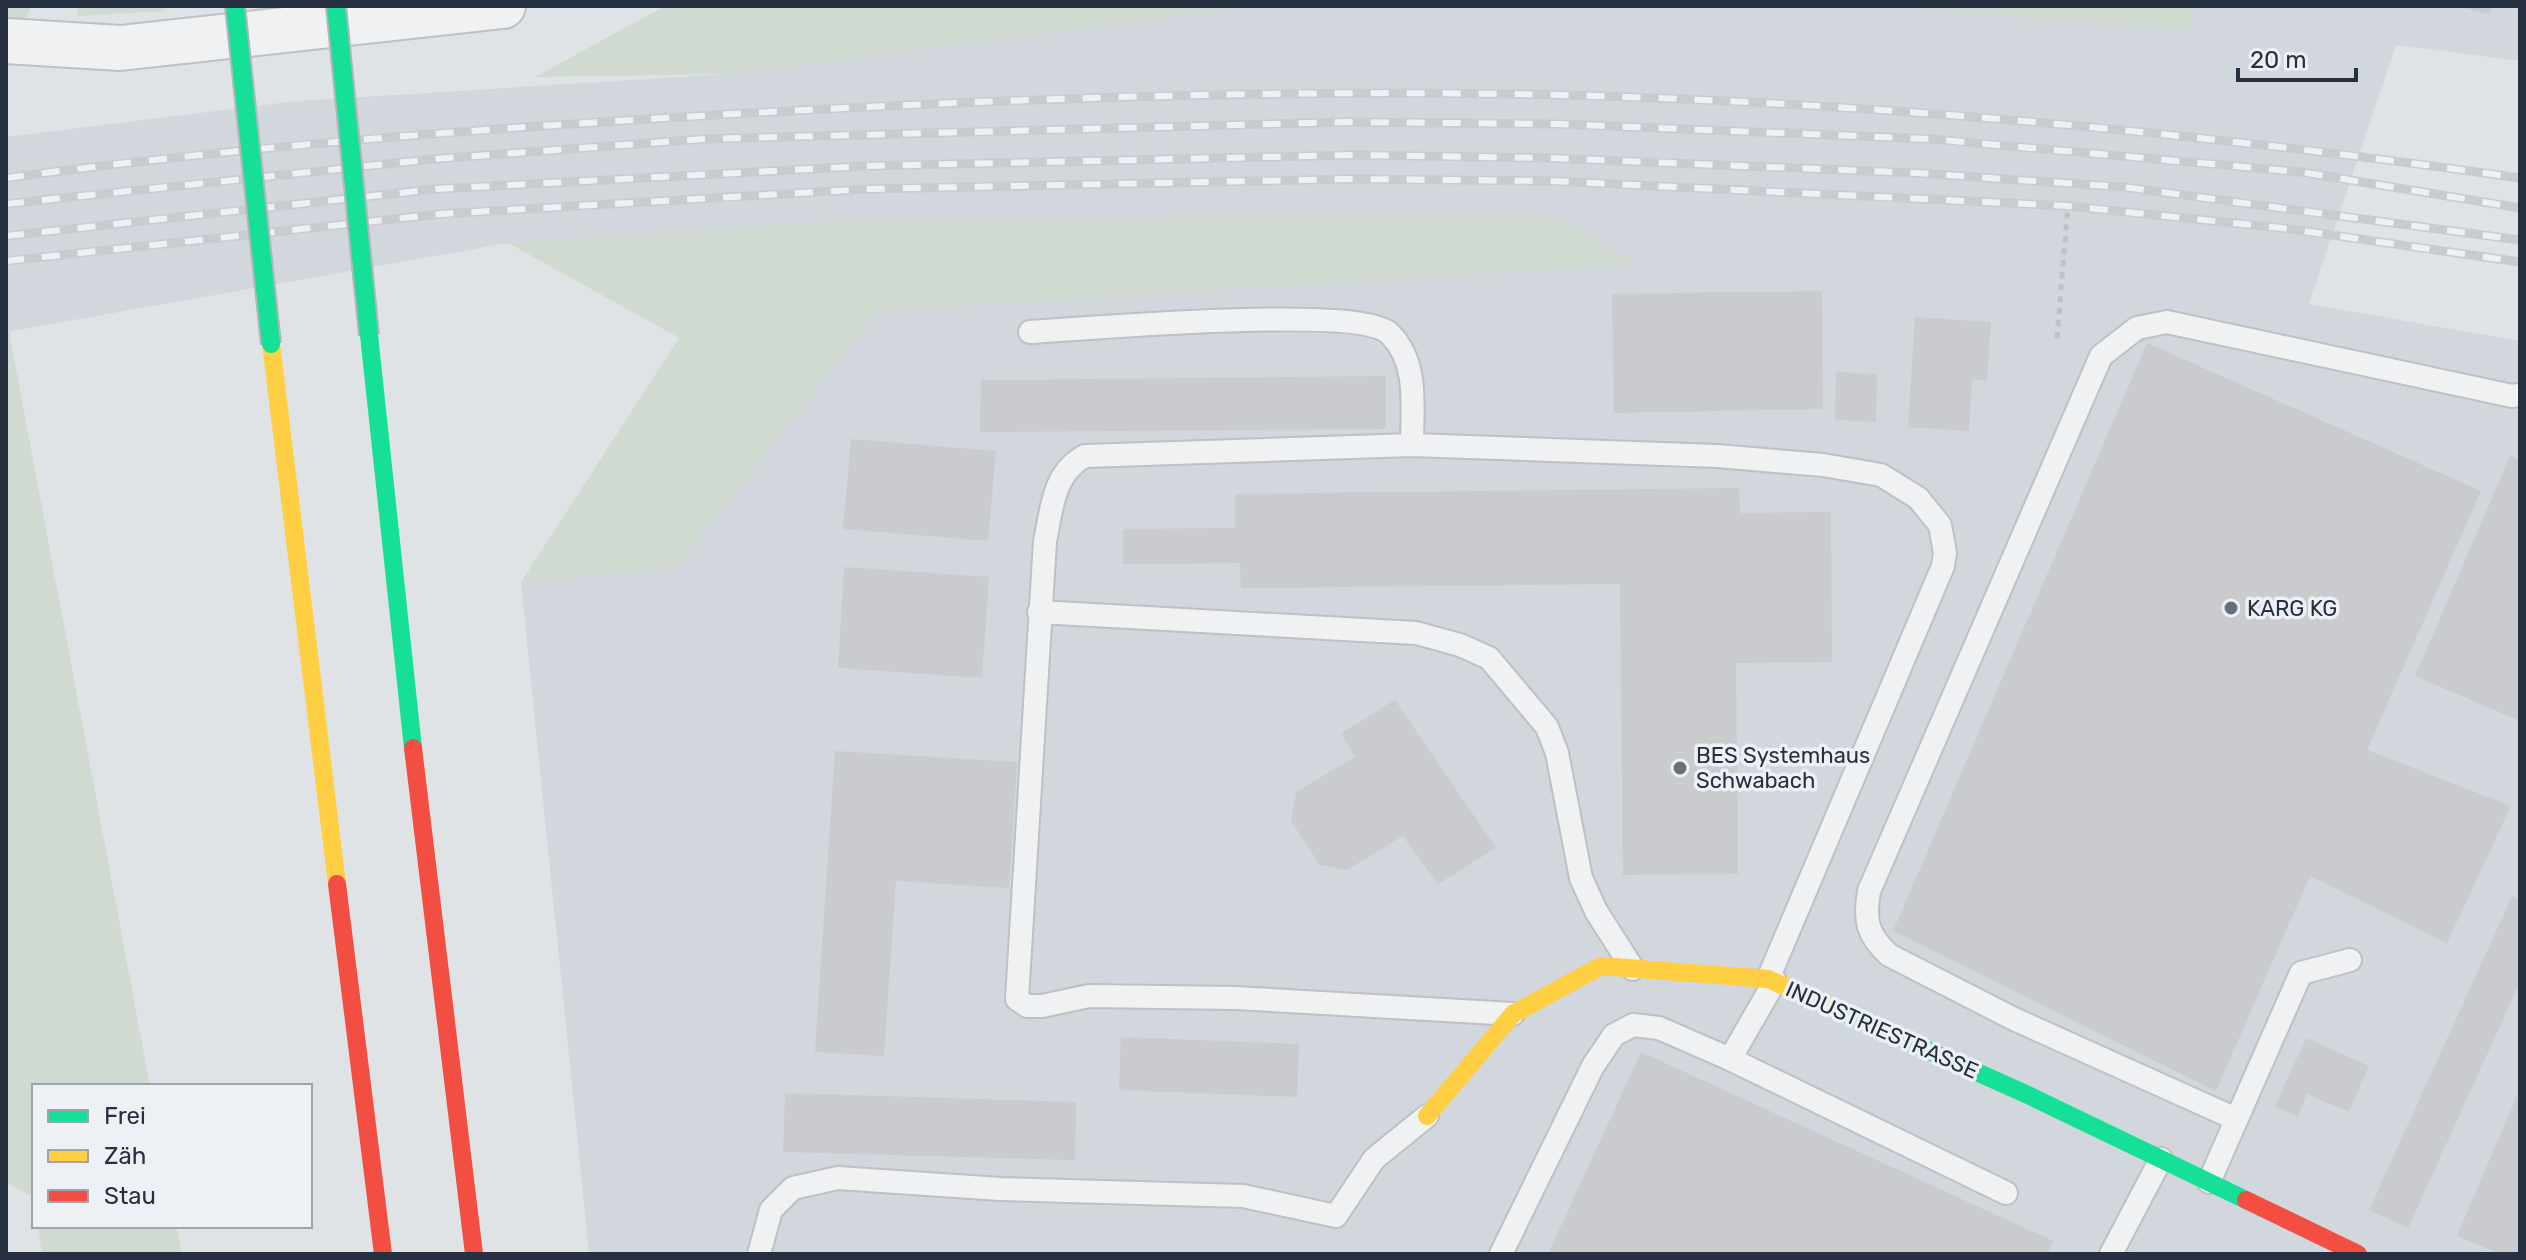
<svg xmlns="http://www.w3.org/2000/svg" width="2526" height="1260" font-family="Rubik,sans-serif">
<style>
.built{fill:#d2d6dd}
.green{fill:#d1dad0}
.building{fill:#c9cbce}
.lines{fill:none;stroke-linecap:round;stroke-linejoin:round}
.lane-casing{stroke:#bec1c4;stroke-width:26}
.street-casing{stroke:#bec1c4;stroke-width:48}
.path{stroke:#bfc1c6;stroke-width:5;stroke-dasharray:6 6;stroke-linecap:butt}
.lane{stroke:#f0f1f3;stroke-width:22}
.street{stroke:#f0f1f3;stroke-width:44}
.fast{stroke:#16e098;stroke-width:18}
.slow{stroke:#ffcf43;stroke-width:18}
.jam{stroke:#f24e42;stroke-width:18}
.rail-casing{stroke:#c9cbce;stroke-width:9}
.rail{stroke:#edf1f6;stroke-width:6;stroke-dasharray:18;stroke-linecap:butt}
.fast-bridge-casing{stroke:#b2b6bb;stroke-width:22;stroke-linecap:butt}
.fast-bridge{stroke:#16e098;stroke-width:18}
.poi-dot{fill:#676f7a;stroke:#edf1f6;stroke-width:3}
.labels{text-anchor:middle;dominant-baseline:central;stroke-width:7;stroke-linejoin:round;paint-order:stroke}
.poi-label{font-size:22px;fill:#263040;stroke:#edf1f6;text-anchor:start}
.street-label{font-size:22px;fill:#263040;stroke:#edf1f6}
</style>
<rect width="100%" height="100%" fill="#e0e3e6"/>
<path class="built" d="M1257 6H1863L2188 29 2194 6H2520V61L2396 45 2309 304 2520 341V1254H589L521 582 677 567 877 311 1634 263 884 218 508 243 6 332V137L297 101 728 74Z"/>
<path class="green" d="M6 6H32L6 56Z
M77 6H164L165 11 78 16Z
M665 6H1257L728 74 535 77Z
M1863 6H2194L2189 29Z
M1556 215 1635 264 877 311 677 567 521 582 679 338 508 243 884 218Z
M9 331 150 1086H34V1198L6 1182V332Z
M38 1226H176L182 1254H42Z"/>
<path class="building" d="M2453 6H2491L2490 14Z
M1822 291 1823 409 1614 413 1612 294Z
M1915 317 1991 322 1987 380 1972 379 1969 431 1908 427Z
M2147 343 2481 491 2367 750 2511 806 2447 943 2310 876 2216 1091 1893 931Z
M1836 372 1877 374 1876 422 1835 420Z
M1386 376V429L980 432 981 380Z
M851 439 996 451 988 541 843 529Z
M2510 456 2520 460V721L2415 676Z
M1739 488 1740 513 1831 512 1832 662 1736 663 1738 874 1623 875 1620 584 1241 588 1240 563 1123 564V529L1235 528V494Z
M844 567 989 577 982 678 838 668Z
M1395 700 1496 848 1438 884 1403 836 1347 870 1320 865 1291 821 1296 792 1355 757 1341 733Z
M835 751 1017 762 1009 888 896 881 884 1056 815 1052Z
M2512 896 2520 900V982L2408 1228 2369 1210Z
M1121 1037 1299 1044 1297 1097 1119 1090Z
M2306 1038 2369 1066 2349 1112 2307 1094 2298 1117 2275 1106Z
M1641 1052 2053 1241 2047 1254H1548Z
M2520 1088V1254H2500L2457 1236Z
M785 1093 1076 1102 1075 1160 783 1152Z"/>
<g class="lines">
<g class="lane-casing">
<path id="lane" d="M1030 332C1085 329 1360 304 1390 334 1419 363 1412 407 1412 445
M1039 612 1416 633 1460 645 1489 658 1547 727 1557 753 1581 878 1596 911 1633 969
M1513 1014 1236 998 1089 996 1042 1006H1027L1017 999 1045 541C1052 508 1053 473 1085 456L1412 445 1717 456 1823 465 1881 475 1918 498 1940 525 1945 553 1943 566 1768 979
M1730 1059 2006 1193
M2236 1119 2014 1019 1889 955C1867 935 1864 920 1869 891L2101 356 2137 328 2167 322 2512 396 2520 395
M2209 1182 2301 973 2350 960
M759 1254 771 1210 793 1188 838 1178 1000 1189 1243 1196 1336 1216 1374 1159 1427 1116
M1501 1254 1593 1066 1614 1035 1633 1025 1659 1028 1730 1059 1775 981
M2111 1254 2161 1159"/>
</g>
<g class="street-casing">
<path id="street" d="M6 41 120 48 503 6"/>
</g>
<path class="path" d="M2057 338 2068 206"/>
<use href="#lane" class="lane"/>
<use href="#street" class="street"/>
<path class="fast" d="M369 335 413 748
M1838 1010 2028 1095 2246 1200"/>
<path class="slow" d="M271 344 337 884
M1427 1116 1513 1014 1601 966 1768 979 1838 1010"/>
<path class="jam" d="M413 748 474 1254
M337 884 383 1254
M2246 1200 2358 1254"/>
<g class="rail-casing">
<path id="rail" d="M6 178C253 145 502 127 751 113 1020 98 1291 89 1561 95 1882 103 2202 133 2520 178
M6 204 434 159 704 139 1348 122 1557 124 1931 139 2301 172 2520 208
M6 236 436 189 866 166 1355 155 1549 158 1916 173 2123 187 2520 240
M6 261 440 214 868 189 1352 179 1551 181 2068 206 2282 228 2520 262"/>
</g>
<use href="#rail" class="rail"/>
<g class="fast-bridge-casing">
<path id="fast-bridge" d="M235 6 271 344
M336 6 369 335"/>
</g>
<use href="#fast-bridge" class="fast-bridge"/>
</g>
<g class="poi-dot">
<circle cx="2231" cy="608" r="8"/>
<circle cx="1680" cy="768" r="8"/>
</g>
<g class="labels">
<g class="poi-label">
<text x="2247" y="608">KARG KG</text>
<text x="1696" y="755">BES Systemhaus<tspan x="1696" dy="25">Schwabach</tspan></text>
</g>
<g class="street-label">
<text transform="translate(1882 1030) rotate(24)">INDUSTRIESTRASSE</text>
</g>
</g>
<rect width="2526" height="1260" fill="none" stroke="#263040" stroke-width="16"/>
<rect x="32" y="1084" width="280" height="144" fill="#edf1f6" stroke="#9da4ad" stroke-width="2"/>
<rect x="48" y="1110" width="40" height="12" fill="#16e098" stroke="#9da4ad" stroke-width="2"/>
<text x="104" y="1124" font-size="24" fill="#263040">Frei</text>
<rect x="48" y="1150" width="40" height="12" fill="#ffcf43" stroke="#9da4ad" stroke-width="2"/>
<text x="104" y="1164" font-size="24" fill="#263040">Zäh</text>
<rect x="48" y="1190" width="40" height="12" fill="#f24e42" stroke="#9da4ad" stroke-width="2"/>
<text x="104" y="1204" font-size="24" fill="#263040">Stau</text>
<path d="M2238 68v12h118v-12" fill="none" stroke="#263040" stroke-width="4"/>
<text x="2250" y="68" font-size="24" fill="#263040" stroke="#edf1f6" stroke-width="6" paint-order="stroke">20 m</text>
</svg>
